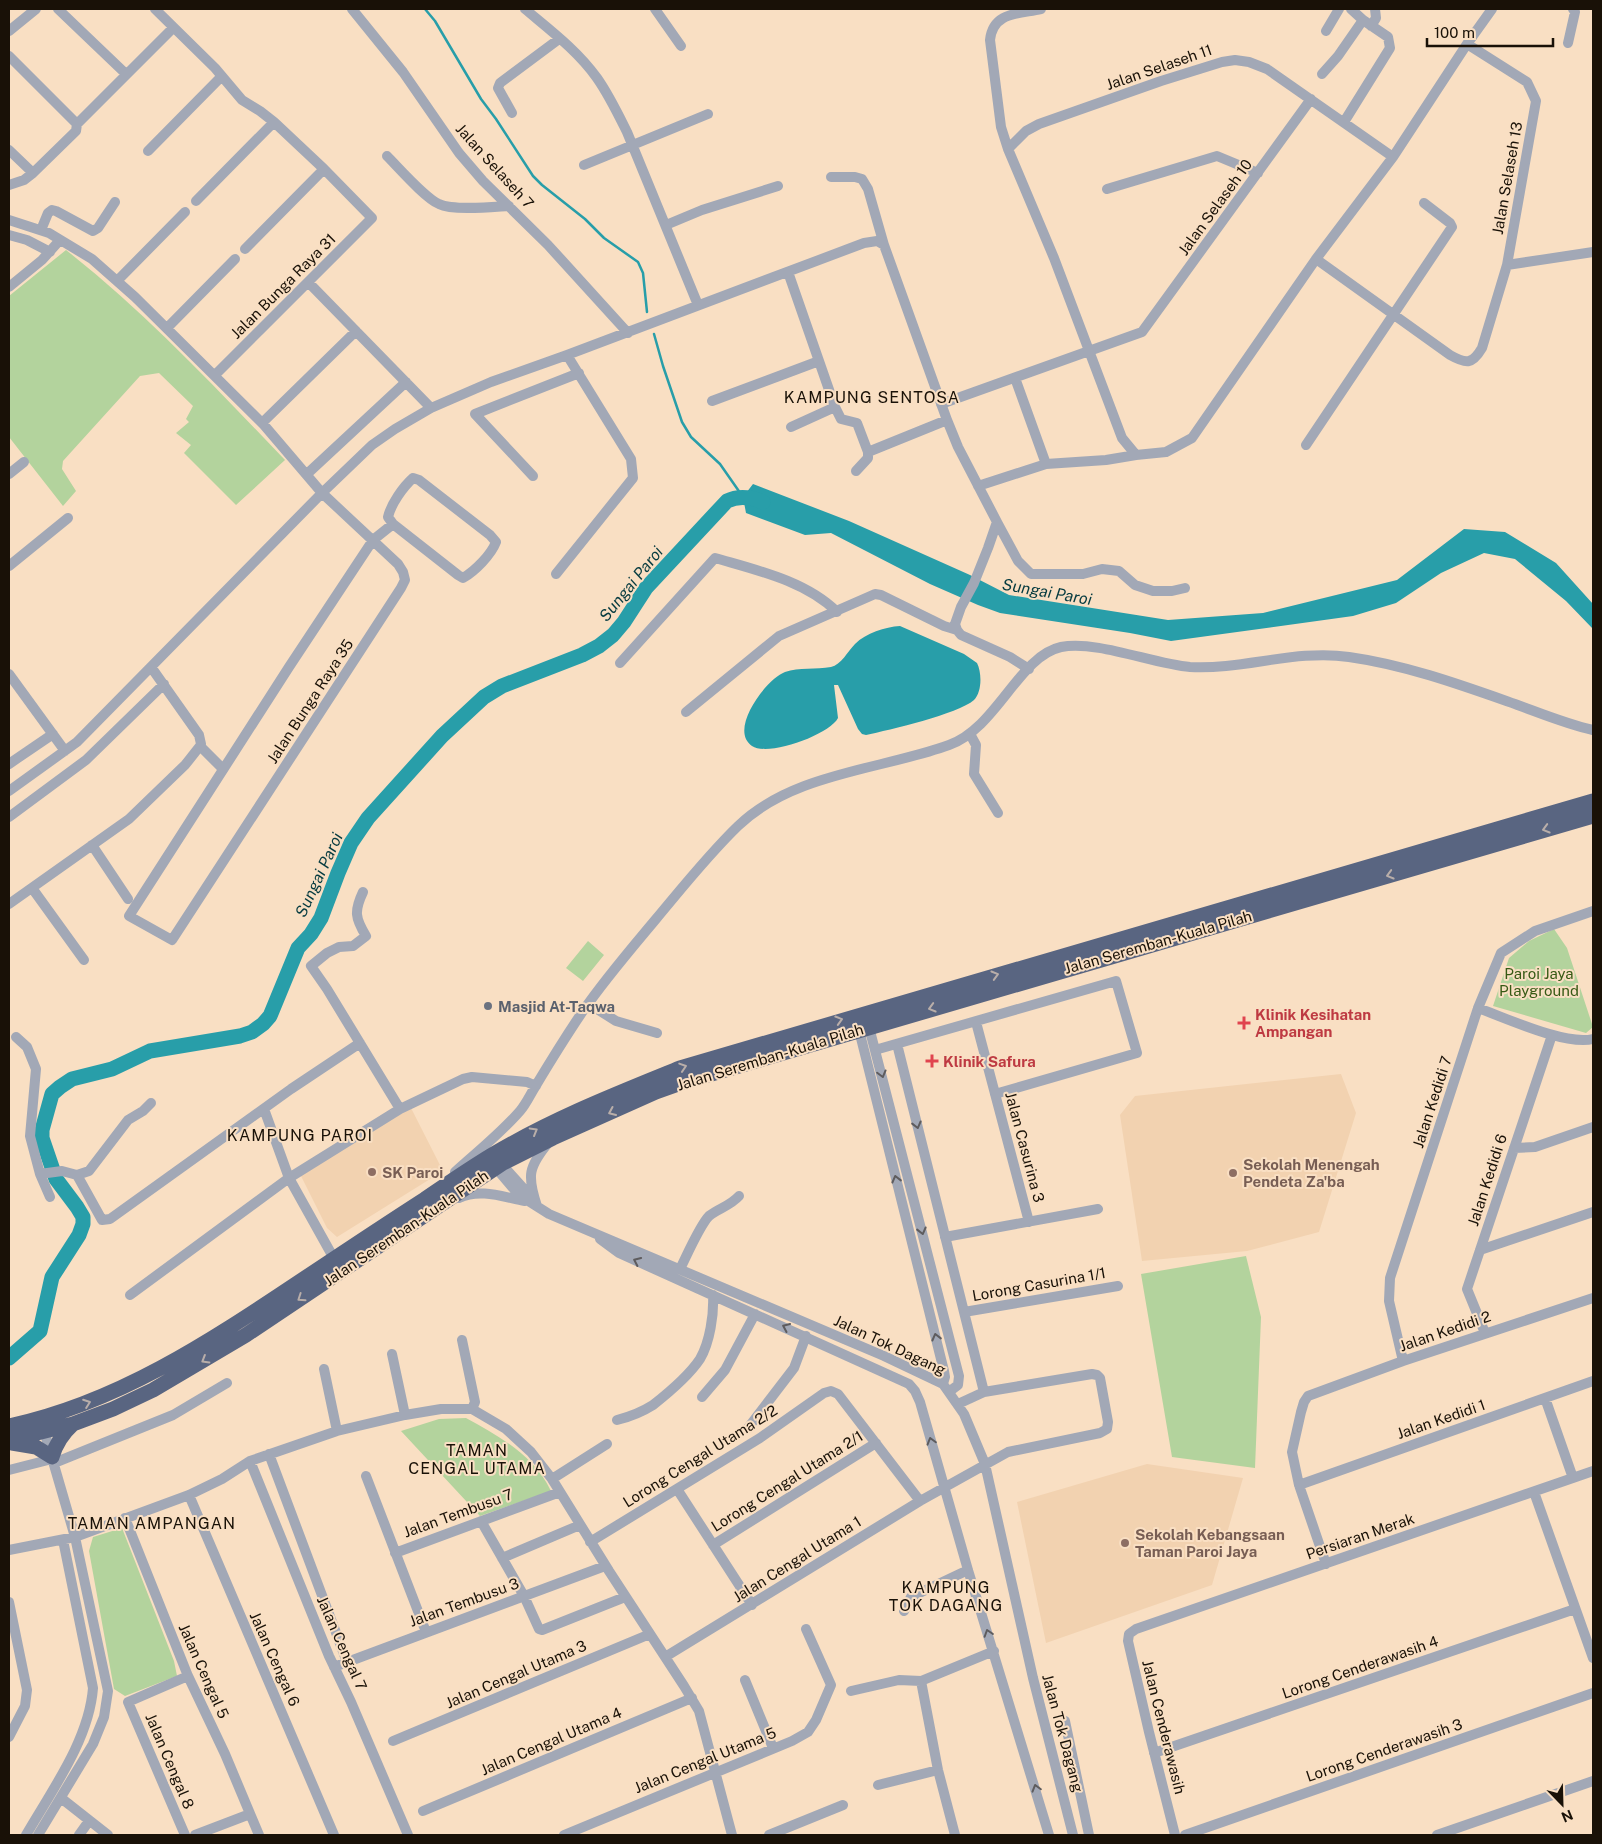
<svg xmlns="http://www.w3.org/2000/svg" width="1602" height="1844" font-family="'Public Sans',sans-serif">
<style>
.built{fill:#f2d2b0}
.green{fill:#b3d39d}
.water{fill:#289ea9}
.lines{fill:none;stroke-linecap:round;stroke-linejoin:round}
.stream{stroke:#289ea9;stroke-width:2.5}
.river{stroke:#289ea9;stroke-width:15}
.minor{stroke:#a2a8b6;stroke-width:10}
.highway{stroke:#596581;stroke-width:15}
.oneway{stroke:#b9aea9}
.oneway2{stroke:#5e5c5e}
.worship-dot{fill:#6b7280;stroke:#f9dfc3;stroke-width:2}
.health-dot{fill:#e0444e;stroke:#f9dfc3;stroke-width:2}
.education-dot{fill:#8d6e63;stroke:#f9dfc3;stroke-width:2}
.labels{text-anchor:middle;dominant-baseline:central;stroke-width:4;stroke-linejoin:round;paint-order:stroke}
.street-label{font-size:15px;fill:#191107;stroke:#f9dfc3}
.park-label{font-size:15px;fill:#375a15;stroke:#f9dfc3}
.worship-label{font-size:15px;font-weight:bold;fill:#5b616d;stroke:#f9dfc3;text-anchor:start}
.health-label{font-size:15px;font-weight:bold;fill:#be3a42;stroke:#f9dfc3;text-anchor:start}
.education-label{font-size:15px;font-weight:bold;fill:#785e54;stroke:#f9dfc3;text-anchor:start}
.neighbourhood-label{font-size:16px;letter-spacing:1px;fill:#191107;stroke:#f9dfc3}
.water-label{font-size:16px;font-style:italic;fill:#063b40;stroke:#f9dfc3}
</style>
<rect width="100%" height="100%" fill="#f9dfc3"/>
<path class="built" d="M1341 1074 1356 1113 1319 1232 1247 1251 1142 1261 1120 1115 1135 1096Z
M411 1108 443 1171 337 1237 327 1228 300 1174Z
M1147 1464 1243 1478 1212 1585 1046 1643 1017 1502Z"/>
<path class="green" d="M66 250C146 313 215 387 285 460L236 505 184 453 191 445 176 433 189 422 186 419 193 406 159 373 140 376 63 461 62 469 76 491 63 506 9 437V296Z
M1554 929 1567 948 1593 1027 1586 1033 1493 1006 1509 958 1529 941Z
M588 941 604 955 583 981 566 968Z
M1246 1256 1261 1317 1255 1468 1172 1457 1141 1274Z
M466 1418C500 1437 533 1454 551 1491L480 1516 401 1431 439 1419Z
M122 1528 174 1661 177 1676 125 1696 114 1689 89 1551 93 1537Z"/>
<path class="water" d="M753 484 849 521 970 575 1009 595 1168 620 1263 613 1397 580 1464 529 1505 532 1556 563 1593 604V629L1566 601 1515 559 1484 553 1441 573 1396 603 1353 616 1171 641 1130 633 1000 613 978 605 930 584 831 533 805 535 746 513 743 497Z
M900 626 964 654 977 663C982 673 982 692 974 700 958 714 889 730 866 735L862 734 858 729 838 685H834L838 718C829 735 768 757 752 746 728 730 766 679 785 672 799 667 816 670 831 667 841 665 848 651 855 644 866 633 885 627 900 626Z"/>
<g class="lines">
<path class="stream" d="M425 9 435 21 481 99 496 119 533 176 542 185 585 219 604 238 638 262 643 273 647 312
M654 334 663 366 682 422 691 437 720 464 743 497"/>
<path class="river" d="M9 1358 40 1331 52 1277 79 1235 83 1224V1217L77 1207 56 1179 42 1138V1130L52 1094 60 1087 72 1079 112 1069 150 1051 240 1036 252 1032 263 1024 270 1016 298 948 311 934 321 918 338 873 351 843 368 818 442 736 484 697 502 686 582 655 599 646 613 635 624 622 646 588 727 501C739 495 751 497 763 502"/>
<path class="minor" d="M58 9 126 74
M155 9 215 68 242 100 260 111 274 122 324 169 372 218 215 375
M352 9 403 72 459 153 483 181 548 245 628 333
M525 9C550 30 578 51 597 78 609 95 618 114 627 132L698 305
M655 9 681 46
M1041 9C1018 14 993 12 990 40L1001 127 1008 149 1054 258 1122 438 1136 455
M1371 26 1376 18 1375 9
M9 31 36 9
M1326 31 1339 9
M1568 43 1575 12 1573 9
M9 56 77 124
M1322 74 1338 56 1363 20
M512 113 498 88 500 83 559 39
M1344 122 1390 48 1388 37 1363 20 1351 9
M77 124 173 28
M1008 149 1026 131 1039 124 1161 81 1222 62 1235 60 1249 62 1267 69 1393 157
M9 150 33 173
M148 151 221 77
M387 156C399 168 425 198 439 204 453 211 492 207 509 206
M584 165 708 114
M831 177H855L862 179 868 189 884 245
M9 185 24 180 33 173 76 131 77 124
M1107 189 1217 156 1258 173
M196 201 274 122
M9 220 49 233 92 259 135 297 264 425 322 493 398 564 403 572 405 580 401 588 172 940 129 916 289 667 373 540 393 524 458 575 463 578C475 571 491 555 496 542L490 535 419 480 413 478C403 487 391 504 388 517L393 524
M666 225 702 210 778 186
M41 230 48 213 52 210 56 211 93 231 98 228 115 202
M9 235 27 240 50 252
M245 249 324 169
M1316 259 1450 355C1466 364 1472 365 1482 348L1507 265 1536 101 1527 82 1467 44
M1507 265 1593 252
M788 272 835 407 841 419 857 423 868 452V458L856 471
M117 281 185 212
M308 282 431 408
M9 287 42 260 60 240
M167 328 235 259
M1015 378 1046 464
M712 401 819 361
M941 404 1142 332 1311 99
M262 423 356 331
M791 427 835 407
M1306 445 1452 227 1450 223 1424 203
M868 452 947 420
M9 474 24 462
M307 474 406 382
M533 476 475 414 579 373
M978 486 1046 464 1106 460 1136 455 1166 452 1192 438 1316 259 1393 157 1467 44 1492 9
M997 522 1018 561 1031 574H1083L1102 569 1119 571 1135 585 1153 591H1172L1185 588
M9 566 68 518
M556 574 633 478 631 459 567 355
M620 663 715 558C756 570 806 581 837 612
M151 667 199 735 201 744 200 746 223 769
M9 674 65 751
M686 712 779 636 875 594 881 595 944 626 957 630
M970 734 976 745 974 774 998 813
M9 764 53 734
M9 791 77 742 322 493 372 445 395 429 431 408 491 382 567 355 864 243 877 241 884 245 947 420 958 447 997 522 988 548 974 583 961 607 955 624 957 630 961 635 1010 657 1029 669
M9 817 86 760 164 684
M92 845 128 899
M32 888 84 960
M363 892C354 911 355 918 366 936L353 946 339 947 327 953 311 966 327 989 400 1109
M9 904 129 819 185 765 200 746
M589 1004 616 1021 657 1033
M1478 1008C1506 1018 1566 1046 1593 1039
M976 1022 1029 1222
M869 1027 959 1376 958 1385 950 1391
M859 1030 944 1371 945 1377 943 1384
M16 1037 27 1047 36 1069 30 1136 40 1174 50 1197
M897 1044 984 1392
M875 1050 1116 981 1137 1053 995 1094
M264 1109 289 1178 337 1264
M1514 1148 1535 1147 1593 1127
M498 1160 525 1190 531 1201
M494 1163 496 1168 519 1195 549 1214 884 1356 943 1384 964 1414 985 1464 1033 1678 1073 1835
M455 1172C477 1152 501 1133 520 1111 526 1104 530 1095 535 1087 550 1062 566 1036 583 1011 605 979 631 949 656 919 682 888 708 855 738 826 793 773 880 770 949 745 997 728 1019 656 1061 647 1097 640 1153 664 1190 667 1243 670 1296 649 1349 657 1406 665 1461 685 1515 704 1540 713 1566 724 1593 730
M40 1174 62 1171 77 1175 89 1171 128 1120 143 1111 151 1103
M77 1175 102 1220 110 1219 291 1089 360 1043
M459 1198C480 1188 503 1197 525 1201
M537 1206C527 1176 528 1167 549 1142
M945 1237 1098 1209
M600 1239 619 1253 909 1384 915 1391 920 1402 968 1570 1049 1835
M1480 1250 1593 1212
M680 1269C687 1255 700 1225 709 1216 719 1208 730 1206 739 1196
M130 1295 289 1178 400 1109 463 1079 472 1077 527 1082 536 1086
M964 1312 1118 1286
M1485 1333 1467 1289 1552 1035
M462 1340 475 1402 472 1409
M392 1354 405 1415
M1403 1361 1389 1301 1390 1278 1478 1008 1501 953 1535 931 1593 911
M324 1369 337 1431
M702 1397 725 1370 755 1314
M1545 1398 1573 1478
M617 1420C629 1417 642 1412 653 1405 667 1394 690 1374 700 1359 710 1342 714 1314 713 1295
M748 1428 794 1368 806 1336
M269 1454 347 1662
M250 1461 329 1656 351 1702 408 1835
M54 1463 173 1415 227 1383
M9 1470 52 1459
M366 1476 426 1632
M552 1479 607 1444
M1299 1485 1593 1381
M677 1489 752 1605
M1534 1492 1593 1658
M189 1495 334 1835
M125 1518 188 1676 225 1754 259 1835
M481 1521 524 1596 539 1629 542 1630 625 1597
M590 1542 760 1438 824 1393 831 1391 838 1394 920 1501
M713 1545 876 1443
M9 1550 75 1537 189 1495 222 1479 250 1461 337 1431 405 1415 441 1409H472L506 1429 531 1452 552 1479 609 1571 684 1686 699 1711 732 1835
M395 1553 560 1492
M502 1558 580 1525
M1326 1564 1299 1485 1292 1452 1301 1412 1304 1402 1308 1396 1403 1361 1593 1298
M9 1602 27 1690 25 1706 9 1737
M904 1611 911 1597 968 1570
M665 1657 920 1501 1008 1452 1100 1433 1107 1429 1108 1422 1100 1378 1097 1375 1092 1374 984 1392 958 1404
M334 1667 605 1566
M745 1680 773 1748
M921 1681 938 1770 955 1835
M851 1691 899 1680 921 1681 994 1651
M1065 1721 1089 1835
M393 1741 650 1634
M1154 1753 1575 1609
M878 1785 938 1770
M61 1798 108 1835
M423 1811 692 1698
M26 1835C52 1790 89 1740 93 1688L63 1540
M38 1835 93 1744 104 1717 108 1691 75 1537 43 1427
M79 1835 89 1821
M185 1835 128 1702 188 1676
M195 1835 250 1814
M564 1835 792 1741 808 1732 816 1720 831 1685 806 1629
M769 1835 843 1805
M1175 1835 1149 1732 1128 1641 1129 1634 1136 1629 1593 1471
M1185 1835 1593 1693
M1437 1835 1593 1781"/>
<path class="highway" d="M9 1426C117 1403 209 1342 299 1282 341 1254 383 1226 425 1199 447 1184 469 1169 492 1155 552 1119 616 1094 680 1068L1593 801
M9 1440 73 1424 113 1409 153 1390 246 1335 503 1163 553 1138 656 1092 684 1082 1593 816
M12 1443 36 1447 52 1457C56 1443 62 1434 73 1424"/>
</g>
<defs><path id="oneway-chevron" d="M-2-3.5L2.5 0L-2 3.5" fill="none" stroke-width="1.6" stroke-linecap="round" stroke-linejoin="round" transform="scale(1.25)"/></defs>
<g class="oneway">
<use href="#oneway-chevron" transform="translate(1546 829) rotate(164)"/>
<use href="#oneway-chevron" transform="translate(1390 875) rotate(164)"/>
<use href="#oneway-chevron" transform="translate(995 975) rotate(-16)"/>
<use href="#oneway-chevron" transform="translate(932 1008) rotate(164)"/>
<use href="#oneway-chevron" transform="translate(839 1020) rotate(-17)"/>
<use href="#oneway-chevron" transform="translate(683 1067) rotate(-18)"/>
<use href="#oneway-chevron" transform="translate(612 1112) rotate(156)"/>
<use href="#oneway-chevron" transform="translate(534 1131) rotate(-30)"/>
<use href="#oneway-chevron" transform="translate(301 1298) rotate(146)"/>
<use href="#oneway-chevron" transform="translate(205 1360) rotate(149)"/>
<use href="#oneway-chevron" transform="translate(87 1403) rotate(-20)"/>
</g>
<g class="oneway2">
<use href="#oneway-chevron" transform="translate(882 1074) rotate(75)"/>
<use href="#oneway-chevron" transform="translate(917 1125) rotate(76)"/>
<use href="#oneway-chevron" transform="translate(896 1179) rotate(-104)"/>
<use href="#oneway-chevron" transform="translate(922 1231) rotate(76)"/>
<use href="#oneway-chevron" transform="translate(637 1261) rotate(-155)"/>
<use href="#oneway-chevron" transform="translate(786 1327) rotate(-156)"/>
<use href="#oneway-chevron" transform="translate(936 1337) rotate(-104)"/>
<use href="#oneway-chevron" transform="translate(931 1441) rotate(-106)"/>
<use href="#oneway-chevron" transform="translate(988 1633) rotate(-108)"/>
<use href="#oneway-chevron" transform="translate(1036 1788) rotate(-106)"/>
</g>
<circle class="worship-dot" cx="488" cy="1006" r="5"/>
<g class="health-dot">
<path d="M1241.5 1015.5h5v5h5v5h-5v5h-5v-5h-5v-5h5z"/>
<path d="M929.5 1053.5h5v5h5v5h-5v5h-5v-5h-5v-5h5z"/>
</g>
<g class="education-dot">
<circle cx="372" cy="1172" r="5"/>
<circle cx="1233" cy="1173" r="5"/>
<circle cx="1125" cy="1543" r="5"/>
</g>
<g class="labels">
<g class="street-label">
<text transform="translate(1159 67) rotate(-19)">Jalan Selaseh 11</text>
<text transform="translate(495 166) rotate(48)">Jalan Selaseh 7</text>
<text transform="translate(1507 178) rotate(-80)">Jalan Selaseh 13</text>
<text transform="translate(1215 207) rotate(-54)">Jalan Selaseh 10</text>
<text transform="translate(283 286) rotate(-45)">Jalan Bunga Raya 31</text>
<text transform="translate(310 701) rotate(-57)">Jalan Bunga Raya 35</text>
<text transform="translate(1158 942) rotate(-16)">Jalan Seremban-Kuala Pilah</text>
<text transform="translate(770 1057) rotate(-17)">Jalan Seremban-Kuala Pilah</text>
<text transform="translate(1432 1102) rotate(-72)">Jalan Kedidi 7</text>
<text transform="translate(1025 1147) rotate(75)">Jalan Casurina 3</text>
<text transform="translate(1487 1180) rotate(-72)">Jalan Kedidi 6</text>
<text transform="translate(406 1228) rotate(-34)">Jalan Seremban-Kuala Pilah</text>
<text transform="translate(1039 1284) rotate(-10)">Lorong Casurina 1/1</text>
<text transform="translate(1445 1331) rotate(-19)">Jalan Kedidi 2</text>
<text transform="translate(890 1345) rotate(25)">Jalan Tok Dagang</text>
<text transform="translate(1441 1419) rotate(-19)">Jalan Kedidi 1</text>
<text transform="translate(700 1456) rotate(-32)">Lorong Cengal Utama 2/2</text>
<text transform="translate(787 1481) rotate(-32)">Lorong Cengal Utama 2/1</text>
<text transform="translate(458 1513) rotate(-20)">Jalan Tembusu 7</text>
<text transform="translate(1360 1536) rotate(-19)">Persiaran Merak</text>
<text transform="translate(797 1559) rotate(-32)">Jalan Cengal Utama 1</text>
<text transform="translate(464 1602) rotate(-20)">Jalan Tembusu 3</text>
<text transform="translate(342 1643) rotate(66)">Jalan Cengal 7</text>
<text transform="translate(275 1659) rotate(66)">Jalan Cengal 6</text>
<text transform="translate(1360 1667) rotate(-19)">Lorong Cenderawasih 4</text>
<text transform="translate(204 1671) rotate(66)">Jalan Cengal 5</text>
<text transform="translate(516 1674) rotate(-23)">Jalan Cengal Utama 3</text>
<text transform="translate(1164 1727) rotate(76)">Jalan Cenderawasih</text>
<text transform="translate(1063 1733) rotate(75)">Jalan Tok Dagang</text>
<text transform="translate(551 1741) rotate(-23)">Jalan Cengal Utama 4</text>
<text transform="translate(1384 1750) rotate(-19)">Lorong Cenderawasih 3</text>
<text transform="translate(705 1760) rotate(-22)">Jalan Cengal Utama 5</text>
<text transform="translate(170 1761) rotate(67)">Jalan Cengal 8</text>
</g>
<g class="park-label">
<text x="1539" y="973">Paroi Jaya<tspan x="1539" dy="17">Playground</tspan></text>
</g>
<g class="worship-label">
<text x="498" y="1006">Masjid At-Taqwa</text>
</g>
<g class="health-label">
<text x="1255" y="1014">Klinik Kesihatan<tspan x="1255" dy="17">Ampangan</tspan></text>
<text x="943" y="1061">Klinik Safura</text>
</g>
<g class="education-label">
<text x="1243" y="1164">Sekolah Menengah<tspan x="1243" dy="17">Pendeta Za'ba</tspan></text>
<text x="382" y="1172">SK Paroi</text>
<text x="1135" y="1534">Sekolah Kebangsaan<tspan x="1135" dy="17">Taman Paroi Jaya</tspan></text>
</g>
<g class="neighbourhood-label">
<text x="872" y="397">KAMPUNG SENTOSA</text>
<text x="300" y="1135">KAMPUNG PAROI</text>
<text x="477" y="1450">TAMAN<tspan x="477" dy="18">CENGAL UTAMA</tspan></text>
<text x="152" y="1523">TAMAN AMPANGAN</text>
<text x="946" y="1587">KAMPUNG<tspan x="946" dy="18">TOK DAGANG</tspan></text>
</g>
<g class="water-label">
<text transform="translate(631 584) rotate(-51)">Sungai Paroi</text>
<text transform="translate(1047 592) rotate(10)">Sungai Paroi</text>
<text transform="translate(319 875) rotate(-65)">Sungai Paroi</text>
</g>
</g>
<rect width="1602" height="1844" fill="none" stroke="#191107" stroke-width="20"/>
<g transform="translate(1562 1804) rotate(157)" stroke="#f9dfc3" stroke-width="4" paint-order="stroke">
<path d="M0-4L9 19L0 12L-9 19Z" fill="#191107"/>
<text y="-8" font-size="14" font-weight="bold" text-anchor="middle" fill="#191107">N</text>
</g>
<path d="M1427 38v8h126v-8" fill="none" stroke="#191107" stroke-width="2.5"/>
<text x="1434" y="38" font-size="15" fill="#191107" stroke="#f9dfc3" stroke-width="4" paint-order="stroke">100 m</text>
</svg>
